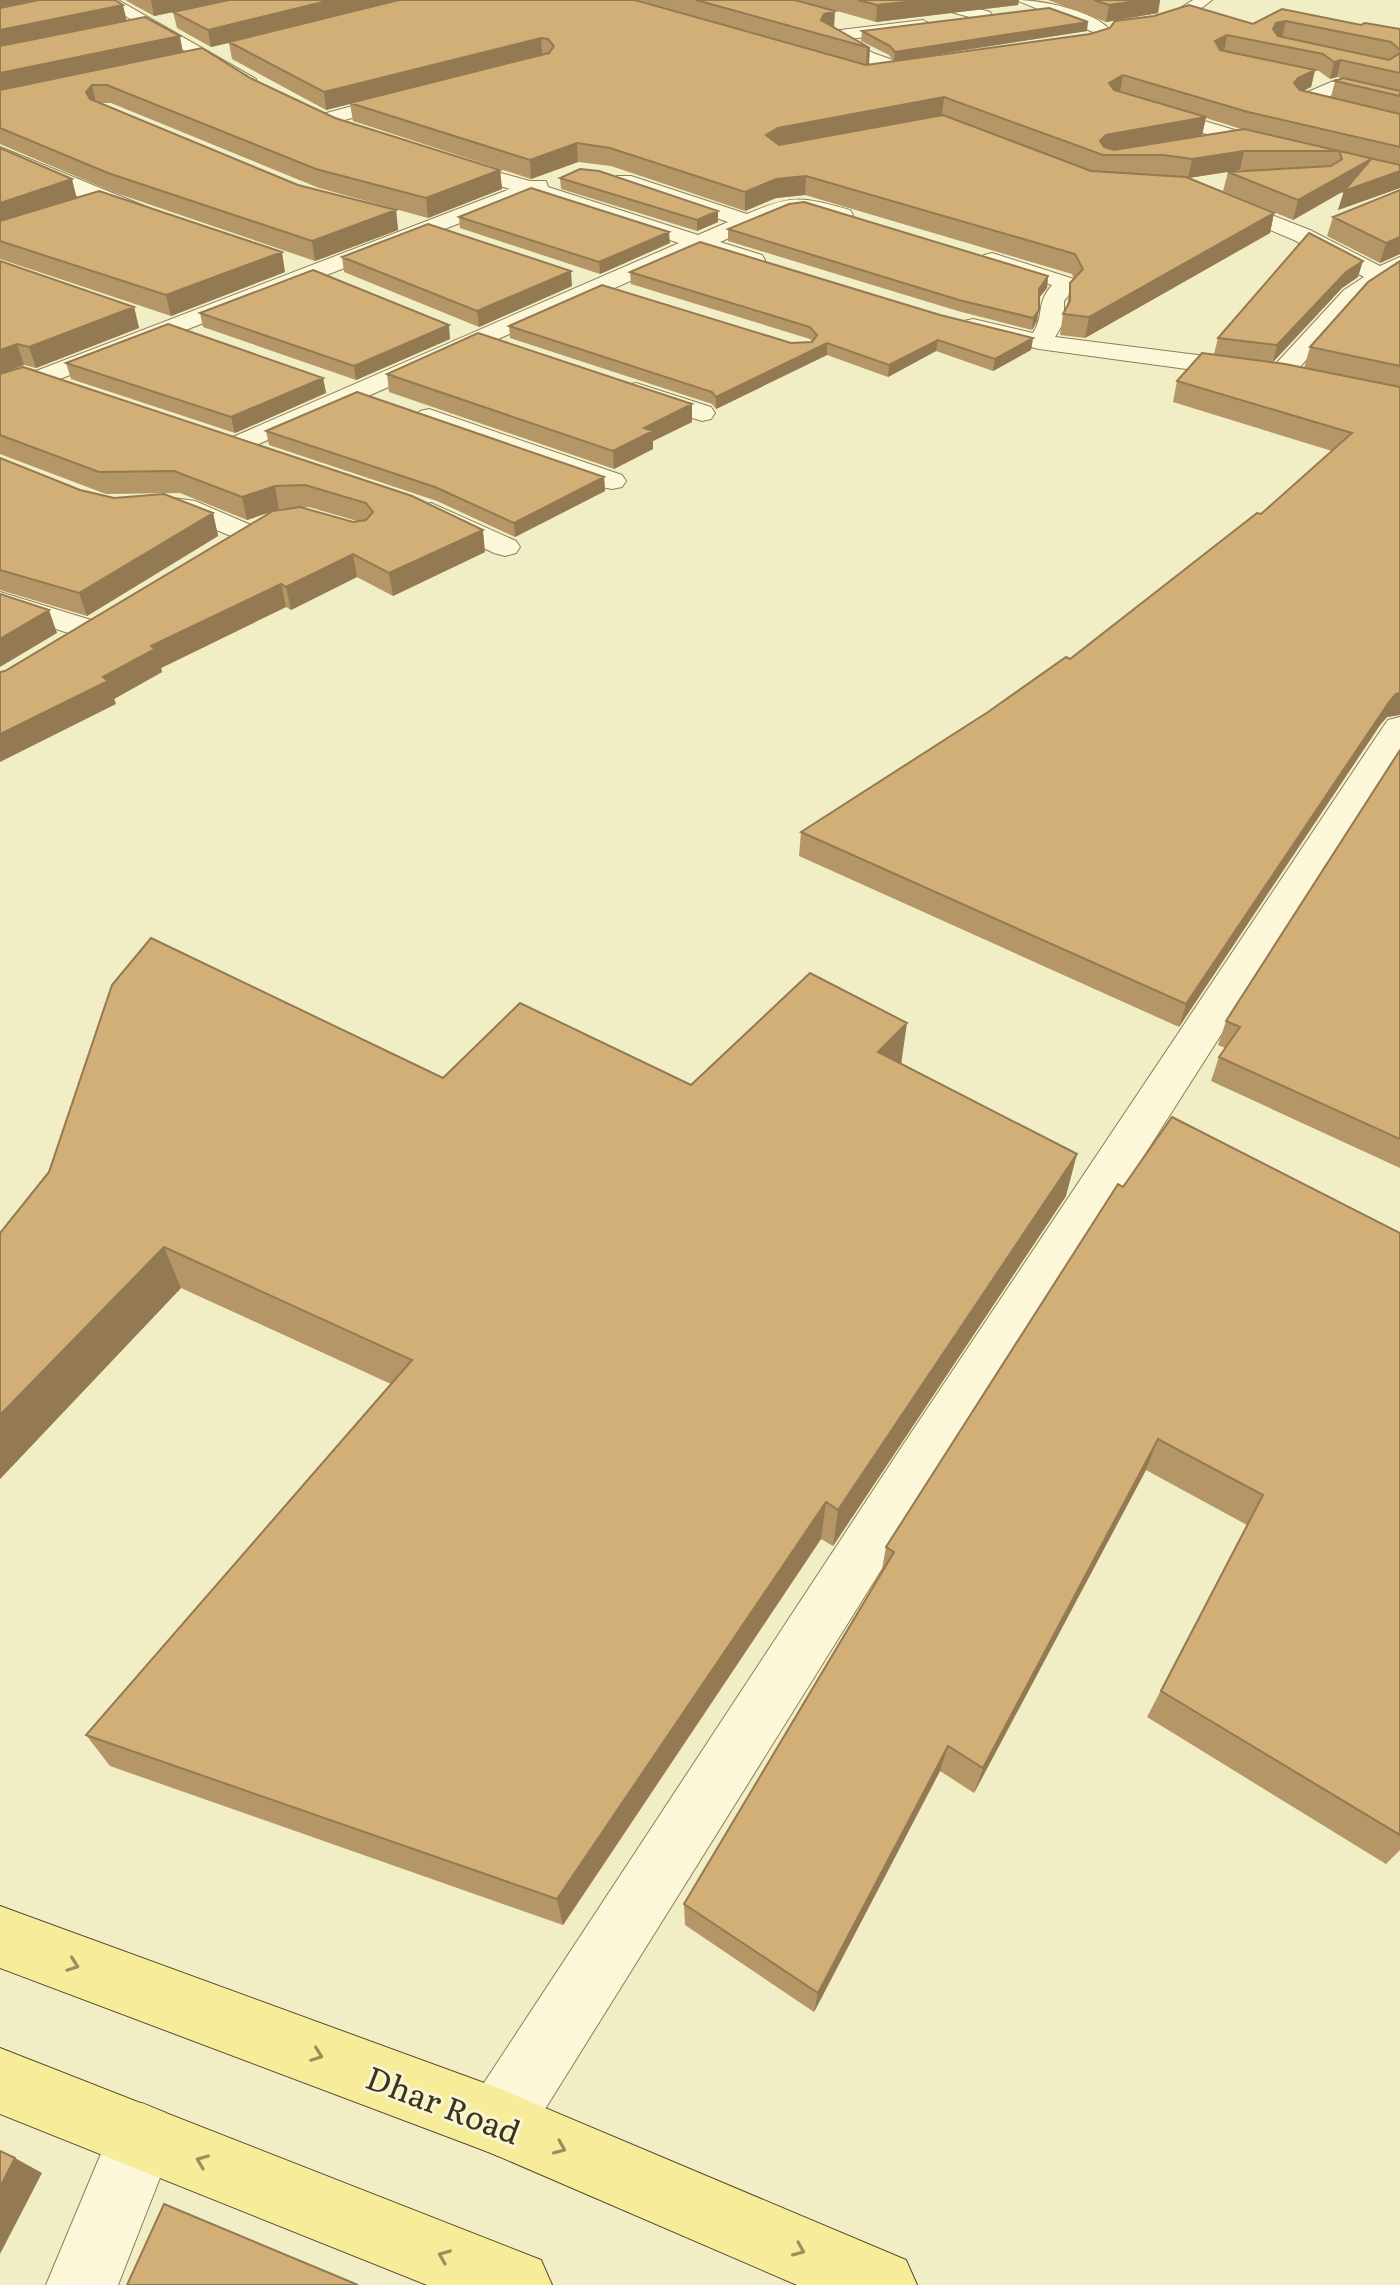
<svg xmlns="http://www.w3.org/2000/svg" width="1400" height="2285" font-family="Literata,serif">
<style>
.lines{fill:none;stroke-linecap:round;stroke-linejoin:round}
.minor-casing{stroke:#8d7f59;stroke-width:2}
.major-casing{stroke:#5b4b2d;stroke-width:2}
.minor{fill:#fbf7d8;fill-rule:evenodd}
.major{fill:#f6ec9a;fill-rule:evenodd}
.wall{fill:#b59666;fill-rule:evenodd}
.shaded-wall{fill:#937a53}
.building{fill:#d2af77;stroke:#937a53;stroke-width:2}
.oneway{stroke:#99905c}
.labels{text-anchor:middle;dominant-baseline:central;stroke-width:6;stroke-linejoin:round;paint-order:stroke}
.near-street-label{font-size:32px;fill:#3c331e;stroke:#f8f5d4}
</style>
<rect width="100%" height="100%" fill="#f1edc4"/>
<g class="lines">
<g class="minor-casing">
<path id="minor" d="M98 0H118L256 79 254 83H240Z
M920 0H947L990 12 993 16 984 21 922 4Z
M1016 0C1041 0 1094 10 1111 31L1109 38 1087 48 1045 52 1042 48 1045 44 1084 38 1093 32Z
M1193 0H1212L1186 20 1141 31 1132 26 1135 22 1174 12Z
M923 20 932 25 929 29 850 39 873 53 910 66 912 70 910 74 903 76 861 61 823 36 832 31Z
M1336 80 1400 95V107L1338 92 1322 100 1400 118V130L1296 105 1293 101 1296 97Z
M409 91 416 93 419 97 416 101 322 126 312 120 315 116Z
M1147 104 1238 131 1269 112H1283L1286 116 1240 144 1140 114 1137 110Z
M0 147 154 210 157 215 146 222 96 205 0 161Z
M445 158 530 181H546L548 187 698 235 728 222 617 184 613 180 617 176H631L747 214C793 194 802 197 850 210L853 215 842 222 803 211 788 212 720 242 762 255 765 260 762 265 754 267 701 250 236 454 226 452 222 446 226 440 679 243 532 195 47 384H28L0 395V377L25 368 36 371 510 189 438 168 435 164Z
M1218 194 1310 230 1380 266 1400 257V274L1360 300 1289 379H1271L1267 374 1271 369 1344 290 1364 277 1294 240 1210 205 1207 200 1210 195Z
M992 253 1074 279 1078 284 1064 301V322L1055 337 1253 362 1262 365 1266 370 1262 375 1253 378 1039 349 964 331 961 326 964 321 973 319 1033 333C1045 314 1035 305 1052 285L984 265 981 260 984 255Z
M636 383 711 407 715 413 711 419 702 421 627 397 623 391 627 385Z
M429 409 622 475 626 481 622 487 612 489 602 487 420 423 416 417 420 411Z
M158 496 195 501 258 528 263 534 258 540 248 543 180 515 148 511 144 505 148 499Z
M431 503 516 541 520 547 516 553 505 556 494 553 421 518 417 512 421 506Z
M0 592 101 623 106 630 101 637 90 640 0 611Z
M1400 717V754L939 1477 522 2146 498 2156 474 2146 464 2122 474 2098 903 1445 1383 727 1388 720Z
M142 2103 166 2113 176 2137 118 2285H46L118 2113Z"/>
</g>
<g class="major-casing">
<path id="major" d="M0 1906 498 2088 906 2260 917 2285H797L491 2153 0 1968Z
M0 2048 541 2260 552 2285H427L0 2114Z"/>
</g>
<use href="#minor" class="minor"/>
<use href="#major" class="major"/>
</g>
<path class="wall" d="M0 0 127 21 183 52 252 79 335 118 500 170 502 189 428 218 319 188 111 103H101L298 185 396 210 398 230 315 261 113 192 0 144Z
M125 0H635L866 65 1253 24 1282 9 1361 25 1400 29V188L1338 210 1344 191 1293 220 1223 191 1228 172 1262 170H1240L1189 178 1274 213 1270 233 1085 338 1060 335 1063 314 1067 307 1070 283 1074 279 1072 274 805 195 776 198 745 211 611 166 578 162 531 179 353 121 350 104 326 110 232 59 229 43 211 47 177 28 173 12 154 16ZM1315 70 1319 71 1330 79 1337 77 1342 78 1335 81 1331 97 1303 91 1311 87ZM1206 118 1241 129 1202 135Z
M638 0H795L834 27 870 48 866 65Z
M798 0H1019L1018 5 876 22Z
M1048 0H1160L1158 13 1106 22Z
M862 31H1087L894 61 889 55 861 41Z
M0 148 76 198 285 272 171 316 0 259Z
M560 178 718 222 697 231 561 189Z
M1400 190V254L1380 263 1327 236 1333 217Z
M459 217 670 243 600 274 460 228Z
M728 229 1048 276 1047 288 1039 298 1037 321 1032 330 958 311 728 241Z
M342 257 572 286 479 327 344 272Z
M0 261 134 307 139 328 36 368 24 365 3 373 412 496 485 552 393 596 357 577 291 610 286 607 161 668 162 672 114 699 116 704 5 671 294 508 279 509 247 520 180 493 106 494 0 454ZM309 507 357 521 353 522 301 508Z
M1400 261V715L1387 717 1380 725 1179 1027 799 856 801 832 1070 659 1261 514 1332 451 1173 402 1177 381 1214 354 1218 338 1358 277 1342 288 1273 362 1304 368 1310 347Z
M630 272 940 315 1033 338 1031 350 993 371 936 351 888 377 827 355 716 409 712 404 510 338 509 326 791 343 812 342 810 339 631 284Z
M200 313 450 339 356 380 203 327Z
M66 363 323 378 326 393 235 433 71 379Z
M387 374 692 404V422L653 441V449L614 469 389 392Z
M266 431 604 477 605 491 515 537 437 501 269 445Z
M0 458 80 490 114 498 213 513 218 536 87 616 0 590Z
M1400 750V1168L1211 1081 1219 1057 1225 1048 1218 1045 1226 1021Z
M901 1064 1066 1196 833 1546 821 1539 563 1925 110 1766 86 1735 391 1384 181 1288 0 1479V1233L443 1078 691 1085Z
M1123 1187 1400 1233V1850L1386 1864 1147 1717 1247 1525 1146 1470 974 1793 940 1771 814 2012 685 1925 684 1904 881 1574 886 1547Z"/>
<path class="shaded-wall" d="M0 0H45L0 9Z
M151 0H232L154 16Z
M331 0H400L211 47 208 30Z
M924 0H1019L1018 5 876 22 877 5Z
M1143 0H1160L1158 13 1106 22 1109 5Z
M123 5 127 22 0 48V30Z
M835 11 834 28 824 30 820 37 821 20 824 14Z
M1286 21 1282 38 1273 40V29L1276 23Z
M1088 22 1087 31 894 61 895 52Z
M1227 35 1224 52 1212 58 1215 41Z
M180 36 183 53 0 92V73Z
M541 38 542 55 326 110 324 92Z
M867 48H870L869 65H866Z
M1341 60 1337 77 1330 79 1334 62Z
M1315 70 1311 87 1294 95V83L1298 78Z
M1123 75 1120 92 1106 100 1109 83Z
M92 85 96 103 90 110 86 92Z
M944 97 942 115 777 146 766 135 778 128Z
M1206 117 1202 135 1098 154 1100 141 1106 135Z
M577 143 578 162 531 179 530 160Z
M1244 151 1240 170 1188 178 1192 159Z
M1371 159 1366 178 1293 220 1298 200Z
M500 170 502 189 428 218 426 198Z
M1400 171V188L1338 210 1344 191Z
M806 176 805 195 776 198 745 211V192L776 179Z
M72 179 77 199 0 224V203Z
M396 210 398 230 315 261 312 241Z
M718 211V222L697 231V220Z
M1274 213 1270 233 1085 338 1089 317Z
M669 232 670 243 600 274 599 262Z
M1400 237V254L1380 263 1386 243Z
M282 252 285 272 171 316 166 295Z
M1363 261 1358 277 1342 288 1273 362 1277 345 1346 272Z
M571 271 572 286 479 327 477 311Z
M1048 276 1047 288 1037 300 1039 289Z
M134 307 139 328 36 368 29 347Z
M1039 310 1037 321 1032 330 1033 318Z
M449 325 450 339 356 380 354 366Z
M1033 338 1031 350 993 371 995 359Z
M938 340 936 351 888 377 889 365Z
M827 343V355L716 409V397Z
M17 344 24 365 0 374V350Z
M323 378 326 393 235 433 231 417Z
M692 404V422L653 441V449L614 469 613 451 644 428Z
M604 477 605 491 515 537 514 523Z
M275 486 279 509 247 520 242 497Z
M213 513 218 536 87 616 79 593Z
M483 530 485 552 393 596 389 573Z
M353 554 357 577 291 610 286 587Z
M281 584 286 607 161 668 162 672 114 699 116 704 0 762V734L103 677 151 646Z
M49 610 57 633 0 667V639Z
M1400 693V715L1387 717 1380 725 1179 1027 1186 1004 1389 702 1396 694Z
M907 1023 901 1065 878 1052Z
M1077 1154 1066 1196 833 1546 838 1510Z
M164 1247 181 1288 0 1479V1415Z
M1158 1439 1146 1470 974 1793 983 1768Z
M826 1502 821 1539 563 1925 557 1899Z
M948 1746 940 1771 814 2012 818 1993Z
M15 2158 42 2173 0 2254V2187Z"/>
<path class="building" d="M39 0H115L123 5 0 30V8Z
M229 0H331L208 30 173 12Z
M399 0H635L866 65 1090 34 1110 28 1115 21 1154 16 1189 5 1253 24 1282 9 1361 25 1365 23 1400 29V50L1391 42 1286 21 1276 23 1273 29 1278 36 1389 60 1400 53V73L1341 60 1334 62 1323 54 1227 35 1215 41 1220 50 1315 70 1298 78 1294 83 1300 90 1400 114V147L1248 112 1123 75 1109 83 1114 90 1206 117 1106 135 1100 141 1104 147 1114 150 1244 129 1400 165V171L1344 191 1371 159 1298 200 1228 172 1331 166 1342 159 1339 151H1244L1192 159 1163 155H1103L944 97 778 128 766 135 779 145 943 115 1091 171 1186 177 1274 213 1089 317 1063 314 1070 301V283L1083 269 1075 254 806 176 776 179 745 192 610 148 577 143 530 160 350 103 549 53 554 46 548 39 541 38 324 92 229 42Z
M696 0H795L835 11 824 14 821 20 870 48Z
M858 0H924L877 5Z
M1094 0H1143L1109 5Z
M1049 8 1088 22 895 52 890 46 862 31Z
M145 17 180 36 0 73V46Z
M202 48 252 79 335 118 500 170 426 198 316 169 107 85H92L86 92 90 99 298 185 396 210 312 241 108 173 0 128V90Z
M1343 78 1400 91V96L1335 81Z
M0 148 72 179 0 203Z
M580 169 599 171 718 211 697 220 560 178Z
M531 188 669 232 599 262 459 217Z
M1400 190V237L1386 243 1333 217Z
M99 191 282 252 166 295 0 241V221Z
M804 202 1048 276 1039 289V310L1033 318 959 300 728 229 789 204Z
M428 224 571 271 477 311 342 257Z
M1309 233 1363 261 1346 272 1277 345 1218 338Z
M700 242 940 315 1033 338 995 359 938 340 889 365 827 343 716 397 712 392 509 326 602 285 791 343 812 342 817 335 810 327 630 272Z
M0 261 134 307 29 347 17 344 0 350Z
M1400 261V366L1310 347 1368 282Z
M313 270 449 325 354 366 200 313Z
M168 324 323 378 231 417 66 363Z
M478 333 692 404 644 428 653 431 613 451 387 374Z
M1202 353 1285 364 1400 387V693L1396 694 1389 702 1186 1004 801 832 988 712 1066 657 1070 659 1257 513 1261 514 1352 433 1177 381Z
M23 367 412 496 483 530 389 573 353 554 286 587 281 584 151 646 155 649 103 677 108 681 0 734V672L5 671 273 511 300 507 353 522 366 520 373 512 366 503 305 485 275 486 242 497 174 471 99 472 0 435V374Z
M357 392 604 477 514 523 435 487 266 431Z
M0 458 80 490 114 498 164 494 213 513 79 593 0 570Z
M0 594 49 610 0 639Z
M1400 750V1139L1219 1057 1240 1027 1226 1021Z
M151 938 443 1078 520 1003 691 1085 810 973 907 1023 878 1052 1077 1154 838 1510 826 1502 557 1899 86 1735 412 1360 164 1247 0 1415V1233L49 1172 112 985Z
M1172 1117 1400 1233V1835L1161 1691 1263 1495 1158 1439 983 1768 948 1746 818 1993 684 1904 894 1552 886 1547 1118 1184 1123 1187Z
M0 2151 15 2158 0 2187Z
M164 2204 358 2285H127Z"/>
<defs><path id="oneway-chevron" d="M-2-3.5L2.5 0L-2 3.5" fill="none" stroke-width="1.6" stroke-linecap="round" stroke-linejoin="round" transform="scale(2)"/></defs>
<g class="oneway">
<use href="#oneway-chevron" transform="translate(73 1965) rotate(20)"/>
<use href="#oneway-chevron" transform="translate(317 2055) rotate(20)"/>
<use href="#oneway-chevron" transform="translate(560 2148) rotate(23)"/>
<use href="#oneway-chevron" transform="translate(202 2161) rotate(-158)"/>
<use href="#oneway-chevron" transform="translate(799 2250) rotate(23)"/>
<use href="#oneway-chevron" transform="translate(444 2256) rotate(-158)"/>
</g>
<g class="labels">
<g class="near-street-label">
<text transform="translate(444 2103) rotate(21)">Dhar Road</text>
</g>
</g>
</svg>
